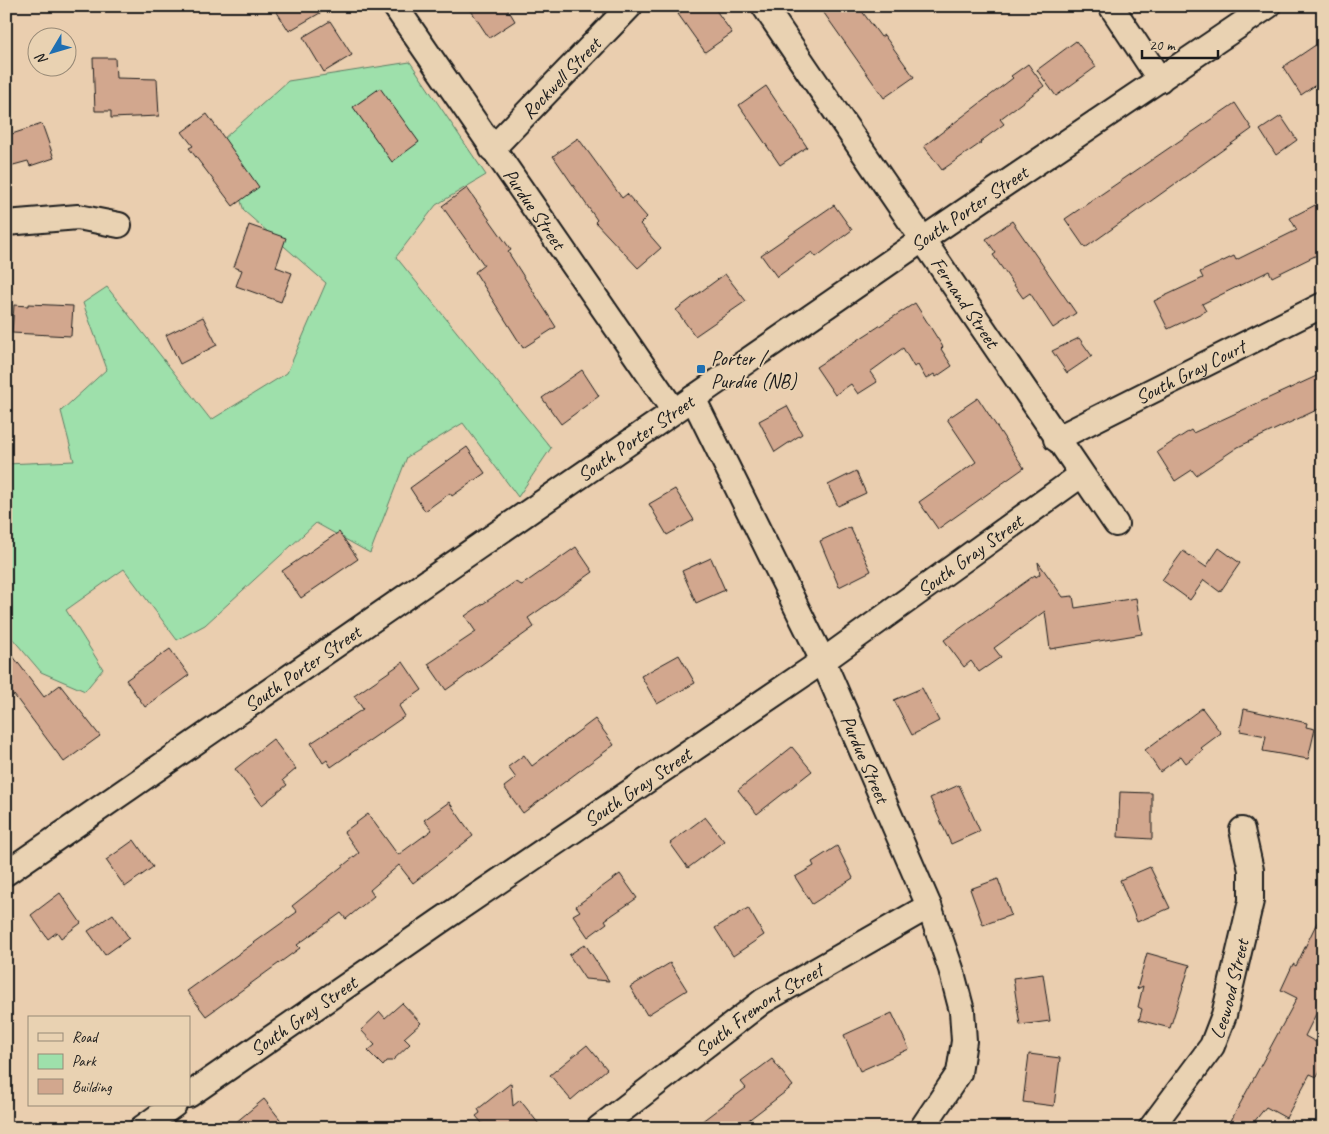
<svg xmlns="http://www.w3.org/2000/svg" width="1329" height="1134" font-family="Caveat,sans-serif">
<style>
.green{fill:#9ee0ab;stroke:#5d7e64}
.building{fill:#d2a78e;stroke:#1c1c1c}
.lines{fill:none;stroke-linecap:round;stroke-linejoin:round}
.minor-casing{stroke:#1c1c1c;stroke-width:28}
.minor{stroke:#e9d2b2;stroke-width:24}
.poi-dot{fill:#1f6fb2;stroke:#e9d2b2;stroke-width:2}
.labels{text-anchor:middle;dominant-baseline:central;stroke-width:4;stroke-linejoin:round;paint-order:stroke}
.street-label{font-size:20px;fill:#1c1c1c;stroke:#e9d2b2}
.poi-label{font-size:20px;fill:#1c1c1c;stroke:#e9d2b2;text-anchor:start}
</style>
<rect width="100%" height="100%" fill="#eaceaf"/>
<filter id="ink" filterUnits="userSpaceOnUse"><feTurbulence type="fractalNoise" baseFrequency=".02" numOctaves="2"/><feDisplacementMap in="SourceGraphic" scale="10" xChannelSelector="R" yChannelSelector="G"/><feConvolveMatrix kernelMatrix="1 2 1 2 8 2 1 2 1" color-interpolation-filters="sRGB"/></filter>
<g filter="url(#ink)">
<path class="green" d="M410 62 486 175 436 205 396 257 551 448 518 497 463 423 407 457 370 553 316 523 205 625 177 640 124 569 66 610 103 669 85 691 41 672 6 631V464L74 461 61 411 107 369 83 303 107 287 211 420 287 373 326 283 244 211 222 140 288 81Z"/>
<path class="building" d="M273 6H332L289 31Z
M468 6H506L515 21 489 38Z
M689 6H713L732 33 705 52 678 14Z
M819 6H858L881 37 884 35 914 77 884 98Z
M330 21 352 55 324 72 303 37Z
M1323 40V80L1301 95 1283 67Z
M1076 41 1096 67 1056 96 1037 70Z
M93 58H115L116 78 157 79 159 116 111 118V111H95Z
M1028 64 1044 86 1000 119 1004 124 980 142 981 143 942 170 924 146 1013 78 1011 76Z
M766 86 807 147 780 165 739 105Z
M380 88 419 142 392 162 353 107Z
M1235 103 1252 129 1085 248 1065 219Z
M207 114 259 187 233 206 189 148 193 146 182 132Z
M1281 116 1297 140 1276 155 1260 130Z
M42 124 54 158 30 166 28 161 6 167V136Z
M578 138 622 198 627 194 647 217 640 224 661 248 638 268 595 222 597 220 553 156Z
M467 188 511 250 508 252 556 327 523 348 475 272 484 265 442 206Z
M1323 201V252L1272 277 1269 271 1202 304 1206 311 1168 329 1154 301 1203 278 1200 272 1234 256 1236 260 1297 230 1290 218Z
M834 205 852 230 816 257 812 252 777 277 761 255Z
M1012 221 1076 313 1053 328 1030 293 1023 298 993 255 996 253 986 239Z
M249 225 286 238 276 267 292 273 281 302 236 286 242 270 234 267Z
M725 274 746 301 695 336 676 310Z
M915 303 943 347 941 349 952 366 936 377 934 374 926 379 918 365 914 367 903 348 870 372 877 382 858 394 851 384 835 395 816 367Z
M28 304 73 306 71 336 12 333 14 305 28 306Z
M203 317 217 345 180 364 166 335Z
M1079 338 1092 356 1067 373 1052 351Z
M582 370 599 396 561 424 542 398Z
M1323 373V407L1238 447 1196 475 1192 470 1175 481 1157 452 1191 430 1193 433Z
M978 398 1024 468 938 529 919 502 976 462 947 419Z
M787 406 802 434 775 452 759 421Z
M467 447 485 473 452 496 450 493 425 511 410 488Z
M856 471 866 493 838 506 828 485Z
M675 489 694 520 667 535 649 504Z
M850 527 871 571 839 587 820 541Z
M339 532 358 559 301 598 282 571Z
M576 547 593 572 528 618 534 627 446 690 428 664 476 632 465 616 515 582 522 585Z
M1219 548 1240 563 1220 592 1204 580 1190 600 1162 580 1183 551 1206 567Z
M711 558 725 590 696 603 682 571Z
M1038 562 1063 597 1073 596 1075 608 1136 598 1142 634 1050 649 1045 611 994 648 1001 657 979 672 971 661 964 667 944 640 1035 575 1036 577 1040 574Z
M6 647 44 697 60 685 100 736 64 762 14 695 6 701Z
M170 649 189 675 145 707 126 680Z
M679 655 695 683 657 704 641 676Z
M403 662 422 690 399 706 405 716 331 767 327 760 323 763 311 743 363 709 354 696Z
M922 688 939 721 912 735 894 700Z
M1202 708 1221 733 1201 748 1203 750 1186 763 1181 756 1160 772 1145 750Z
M1244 709 1307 723 1306 727 1315 729 1308 759 1263 751 1266 736 1240 731Z
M595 719 614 745 523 813 504 787 516 778 508 767 524 755 532 766Z
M273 739 296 769 283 780 287 785 262 805 235 769Z
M792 747 812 771 757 814 738 790Z
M959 785 980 831 951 844 930 798Z
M1120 792 1152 793V839L1118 837Z
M449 802 473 836 413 883 399 865 370 890 374 896 346 919 341 913 297 945 300 948 206 1016 187 991 297 912 292 906 359 853 344 832 368 814 398 855 432 830 424 820Z
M705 817 724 841 688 868 670 843Z
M134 840 153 867 125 887 106 860Z
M837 846 853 878 812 904 795 877 814 866 812 862Z
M1150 867 1170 908 1137 922 1120 880Z
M620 874 637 898 605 920 607 923 588 937 573 915 580 911 576 906Z
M998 879 1011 915 983 925 970 889Z
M60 893 81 923 61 938 57 932 48 939 31 915Z
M748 908 764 935 733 956 715 928Z
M1323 910V1000L1305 1036 1323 1046V1066L1317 1077 1310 1074 1286 1118 1266 1107 1249 1128H1227L1297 998 1281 990 1293 964 1296 966Z
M113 914 129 938 105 955 88 931Z
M585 944 609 981 585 979 569 955Z
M1147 953 1190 965 1170 1028 1139 1020 1142 1009 1138 1007 1143 986 1137 989Z
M670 963 687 990 647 1015 630 987Z
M1043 974 1050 1021 1020 1025 1013 978Z
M402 1003 421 1023 404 1038 410 1044 392 1061H387L383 1066 368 1051 375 1045 361 1030 380 1012 385 1018Z
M892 1013 909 1049 860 1071 844 1035Z
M587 1045 607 1069 571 1100 550 1075Z
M1029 1054 1060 1058 1054 1106 1023 1102Z
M772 1059 793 1086 738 1128H693L746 1088 741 1082Z
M511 1083 513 1106 520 1100 542 1128H486L476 1116 480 1113 478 1109Z
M264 1099 287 1128H229Z"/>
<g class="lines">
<g class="minor-casing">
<g id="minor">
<path id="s1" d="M395 6 674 411"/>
<path id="s2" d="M764 6 1116 524"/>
<path d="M1111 6 1160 80"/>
<path id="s3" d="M492 149 630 6"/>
<path d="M6 223 78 217 119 225"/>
<path id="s4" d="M693 398 823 661 929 906 951 969 962 1011 964 1041 959 1073 922 1128"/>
<path id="s5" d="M1056 439 1323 305"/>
<path id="s6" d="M6 873 922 240 1268 6"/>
<path id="s7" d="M189 1095 440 921 823 661 1081 475"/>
<path d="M142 1128 174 1105"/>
<path id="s8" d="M599 1128 763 1001 929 906"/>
<path id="s9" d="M1151 1128 1212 1046 1224 1015 1251 901V870L1242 830"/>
</g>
</g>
<use href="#minor" class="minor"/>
</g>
</g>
<rect class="poi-dot" x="696" y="364" width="10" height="10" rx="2.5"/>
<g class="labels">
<g class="street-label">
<text stroke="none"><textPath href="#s3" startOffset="99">Rockwell Street</textPath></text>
<text stroke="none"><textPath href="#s6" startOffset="1170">South Porter Street</textPath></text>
<text stroke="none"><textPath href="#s1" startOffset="246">Purdue Street</textPath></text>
<text stroke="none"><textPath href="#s2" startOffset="358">Fernand Street</textPath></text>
<text stroke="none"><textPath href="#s5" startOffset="150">South Gray Court</textPath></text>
<text stroke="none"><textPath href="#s6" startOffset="765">South Porter Street</textPath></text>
<text stroke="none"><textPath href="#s7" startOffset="949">South Gray Street</textPath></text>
<text stroke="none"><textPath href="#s6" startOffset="360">South Porter Street</textPath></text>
<text stroke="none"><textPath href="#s4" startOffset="400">Purdue Street</textPath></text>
<text stroke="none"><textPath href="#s7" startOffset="544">South Gray Street</textPath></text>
<text stroke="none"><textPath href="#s9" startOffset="162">Leewood Street</textPath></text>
<text stroke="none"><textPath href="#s8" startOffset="199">South Fremont Street</textPath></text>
<text stroke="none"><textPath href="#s7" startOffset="139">South Gray Street</textPath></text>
</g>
<g class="poi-label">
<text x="711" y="358">Porter /<tspan x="711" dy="23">Purdue (NB)</tspan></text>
</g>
</g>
<rect width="1329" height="1134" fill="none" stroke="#e9d2b2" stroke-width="25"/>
<rect x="12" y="12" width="1304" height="1109" fill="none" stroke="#1c1c1c" stroke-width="2" filter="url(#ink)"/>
<rect x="28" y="1016" width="162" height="90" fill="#e9d2b2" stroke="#978976"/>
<rect x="38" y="1033" width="25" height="8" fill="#e9d2b2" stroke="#978976"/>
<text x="72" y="1042" font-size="15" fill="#1c1c1c">Road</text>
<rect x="38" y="1054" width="25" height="15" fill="#9ee0ab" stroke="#978976"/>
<text x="72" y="1066" font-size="15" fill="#1c1c1c">Park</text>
<rect x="38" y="1079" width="25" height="15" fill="#d2a78e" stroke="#978976"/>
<text x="72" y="1092" font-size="15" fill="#1c1c1c">Building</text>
<g transform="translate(52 52) rotate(232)"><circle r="24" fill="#e9d2b2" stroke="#978976"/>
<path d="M0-4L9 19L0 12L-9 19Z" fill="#1f6fb2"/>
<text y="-8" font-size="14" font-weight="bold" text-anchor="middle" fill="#1c1c1c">N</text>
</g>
<path d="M1142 50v8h76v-8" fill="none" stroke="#1c1c1c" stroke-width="2.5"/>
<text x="1149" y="50" font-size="15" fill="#1c1c1c" stroke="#e9d2b2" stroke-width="4" paint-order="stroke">20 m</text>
</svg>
